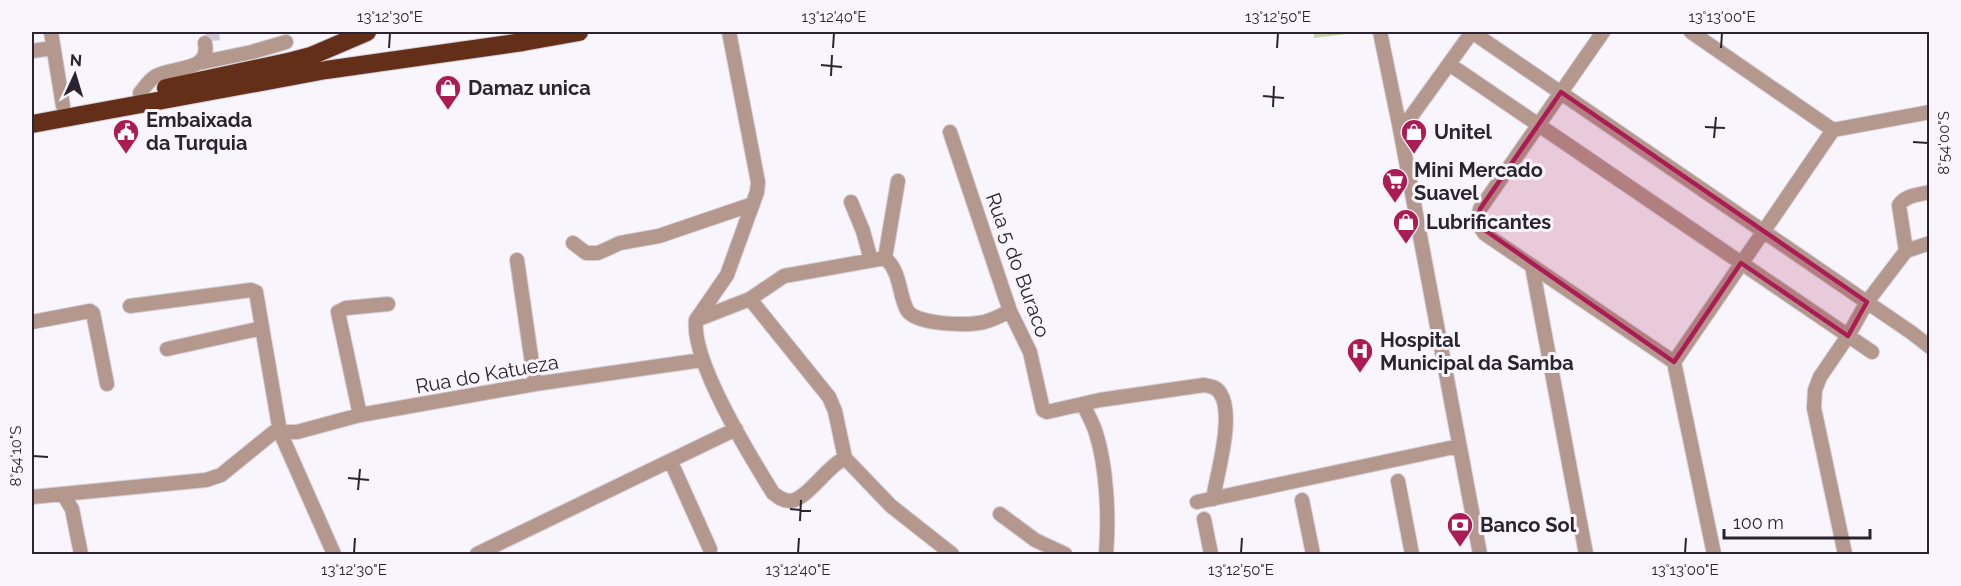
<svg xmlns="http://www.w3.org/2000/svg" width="1961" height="586" font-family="Raleway,sans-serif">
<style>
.green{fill:#c3d6ae}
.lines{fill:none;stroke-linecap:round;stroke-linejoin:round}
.minor-tunnel{stroke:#d0cbd3;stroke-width:14;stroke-dasharray:14 7;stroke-linecap:butt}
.minor-casing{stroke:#d4cfd7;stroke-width:16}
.highway-casing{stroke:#d4cfd7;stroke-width:20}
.minor{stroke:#b5988d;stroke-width:14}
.highway{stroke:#632f18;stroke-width:18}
.marked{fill:#ac1c54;fill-opacity:0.2;stroke:#ac1c54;stroke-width:4.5;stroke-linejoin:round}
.ticks{fill:none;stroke:#2b2430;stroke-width:2}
.labels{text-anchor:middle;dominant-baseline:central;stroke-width:6;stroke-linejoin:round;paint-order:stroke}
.poi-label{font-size:20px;font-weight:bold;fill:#2b2430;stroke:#f9f5fc;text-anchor:start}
.street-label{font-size:20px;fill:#2b2430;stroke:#f9f5fc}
.neatline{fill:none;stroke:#2b2430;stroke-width:2}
.ticks-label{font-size:15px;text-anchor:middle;fill:#2b2430}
</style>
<rect width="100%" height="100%" fill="#f9f5fc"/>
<path class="green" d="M1314 32H1345L1346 34 1314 38Z"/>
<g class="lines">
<path class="minor-tunnel" d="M212 32 213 41"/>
<g class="minor-casing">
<path id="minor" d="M51 32 63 106
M729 32 758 182 757 192 727 275 696 320C691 361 750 456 773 493 778 497 783 501 790 501 807 500 827 466 845 458L891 506 952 554
M1380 32 1399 124 1480 554
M1472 32 1912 333 1930 347
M1603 32 1480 209C1477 219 1478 225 1485 234L1674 362 1714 554
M1691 32 1833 130 1930 112
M32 51 53 48
M199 63 252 52 286 42
M1449 64 1872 352
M140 93C145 87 149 80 156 76 175 66 211 72 205 43
M1399 124 1410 118 1472 32
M950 132 1010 311 1030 352 1043 410 1047 412 1100 400 1204 385C1210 386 1217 387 1220 393 1235 414 1217 474 1213 499
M851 202 863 231 871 260
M573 243 586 253H598L620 243 659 236 753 204
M1906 251 1899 205C1906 195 1918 195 1930 192
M885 258 898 181
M517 260 535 384
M1532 266 1586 554
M750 299 829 397 835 411 845 458
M130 306 251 290 256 292 280 432 334 554
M696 320 750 299 784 276 885 258C901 272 898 292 907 310 915 325 969 326 984 322 993 320 1002 315 1010 311
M32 322 90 311 93 313 107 384
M167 349 262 328
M1674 362 1833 130
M1083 404C1087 413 1093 423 1096 433 1107 468 1109 518 1106 554
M360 415 338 312 346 308 388 304
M671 462 710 549
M1398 481 1412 554
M63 494 72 509 81 554
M32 497 206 480 221 475 274 432H297L360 415 535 384 702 360
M1302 500 1313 554
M1197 502 1459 446
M1000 514 1035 540 1065 554
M1204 519 1211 554
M477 554 736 429
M1845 554 1814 408 1815 390 1820 377 1848 336 1867 302 1906 251 1930 243"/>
</g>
<g class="highway-casing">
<path id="highway" d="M166 88 292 61 311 56 367 32
M32 124 326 70 523 42 579 32"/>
</g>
<use href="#minor" class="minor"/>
<use href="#highway" class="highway"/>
</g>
<path class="marked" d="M1561 92 1867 302 1848 336 1741 263 1674 362 1479 226 1480 209Z"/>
<path class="ticks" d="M389 48 390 33M833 48 834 33M1277 48 1278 33M1721 48 1722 33M821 65 842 67M831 76 832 55M1263 96 1284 98M1273 107 1274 86M1705 127 1725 128M1714 138 1716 117M1913 142 1928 143M33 456 48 457M348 478 369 480M358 490 360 469M790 509 811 511M800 521 801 500M354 553 355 538M798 553 799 538M1241 553 1242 538M1685 553 1686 538"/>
<defs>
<g id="shop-pin" transform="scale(1.35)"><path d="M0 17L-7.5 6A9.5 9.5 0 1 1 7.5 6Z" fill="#ac1c54" stroke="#f9f5fc"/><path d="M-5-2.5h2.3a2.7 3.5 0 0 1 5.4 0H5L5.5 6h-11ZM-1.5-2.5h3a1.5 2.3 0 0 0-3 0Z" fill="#fff"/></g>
<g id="civic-pin" transform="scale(1.35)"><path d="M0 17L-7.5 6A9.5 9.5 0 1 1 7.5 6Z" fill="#ac1c54" stroke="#f9f5fc"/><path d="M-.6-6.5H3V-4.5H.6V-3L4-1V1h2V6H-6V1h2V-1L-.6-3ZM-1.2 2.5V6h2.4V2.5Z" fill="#fff"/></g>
<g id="supermarket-pin" transform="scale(1.35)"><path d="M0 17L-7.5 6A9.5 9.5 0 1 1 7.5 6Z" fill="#ac1c54" stroke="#f9f5fc"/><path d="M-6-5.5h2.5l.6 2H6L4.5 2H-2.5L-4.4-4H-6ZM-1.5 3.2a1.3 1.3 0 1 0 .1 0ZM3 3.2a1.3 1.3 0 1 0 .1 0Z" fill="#fff"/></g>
<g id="hospital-pin" transform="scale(1.35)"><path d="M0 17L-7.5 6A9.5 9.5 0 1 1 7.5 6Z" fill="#ac1c54" stroke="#f9f5fc"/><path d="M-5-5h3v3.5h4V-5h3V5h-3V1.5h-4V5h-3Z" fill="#fff"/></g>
<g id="bank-pin" transform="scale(1.35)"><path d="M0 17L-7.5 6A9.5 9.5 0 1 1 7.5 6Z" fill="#ac1c54" stroke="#f9f5fc"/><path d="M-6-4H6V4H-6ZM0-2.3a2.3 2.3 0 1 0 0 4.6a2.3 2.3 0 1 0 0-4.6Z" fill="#fff"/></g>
</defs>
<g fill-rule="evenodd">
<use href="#shop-pin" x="448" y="88"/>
<use href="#civic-pin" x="126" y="132"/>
<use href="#shop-pin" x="1414" y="132"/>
<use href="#supermarket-pin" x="1395" y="181"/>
<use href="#shop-pin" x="1406" y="222"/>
<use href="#hospital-pin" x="1360" y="351"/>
<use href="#bank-pin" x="1460" y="525"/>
</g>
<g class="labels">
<g class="poi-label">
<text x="468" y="88">Damaz unica</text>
<text x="146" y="120">Embaixada<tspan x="146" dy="23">da Turquia</tspan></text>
<text x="1434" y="132">Unitel</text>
<text x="1414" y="170">Mini Mercado<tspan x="1414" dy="23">Suavel</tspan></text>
<text x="1426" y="222">Lubrificantes</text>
<text x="1380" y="340">Hospital<tspan x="1380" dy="23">Municipal da Samba</tspan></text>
<text x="1480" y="525">Banco Sol</text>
</g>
<g class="street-label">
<text transform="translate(1018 265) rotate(70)">Rua 5 do Buraco</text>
<text transform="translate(487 374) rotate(-10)">Rua do Katueza</text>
</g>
</g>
<rect width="1961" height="586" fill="none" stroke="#f9f5fc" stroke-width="66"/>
<g transform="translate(75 75) rotate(4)" stroke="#f9f5fc" stroke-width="4.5" paint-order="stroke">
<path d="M0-4.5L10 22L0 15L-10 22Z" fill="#2b2430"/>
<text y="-9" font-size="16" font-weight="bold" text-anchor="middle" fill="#2b2430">N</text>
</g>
<path d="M1724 529v9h146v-9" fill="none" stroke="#2b2430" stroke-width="3"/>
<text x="1733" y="529" font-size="18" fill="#2b2430" stroke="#f9f5fc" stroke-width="4.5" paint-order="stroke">100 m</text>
<rect x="33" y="33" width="1895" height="520" class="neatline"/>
<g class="ticks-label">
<text x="390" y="22">13°12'30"E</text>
<text x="834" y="22">13°12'40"E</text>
<text x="1278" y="22">13°12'50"E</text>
<text x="1722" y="22">13°13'00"E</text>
<text transform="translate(1944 143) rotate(-90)" y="5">8°54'00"S</text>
<text transform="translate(16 456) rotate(-90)" y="5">8°54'10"S</text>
<text x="354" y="575">13°12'30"E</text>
<text x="798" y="575">13°12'40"E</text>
<text x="1241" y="575">13°12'50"E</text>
<text x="1685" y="575">13°13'00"E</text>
</g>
</svg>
